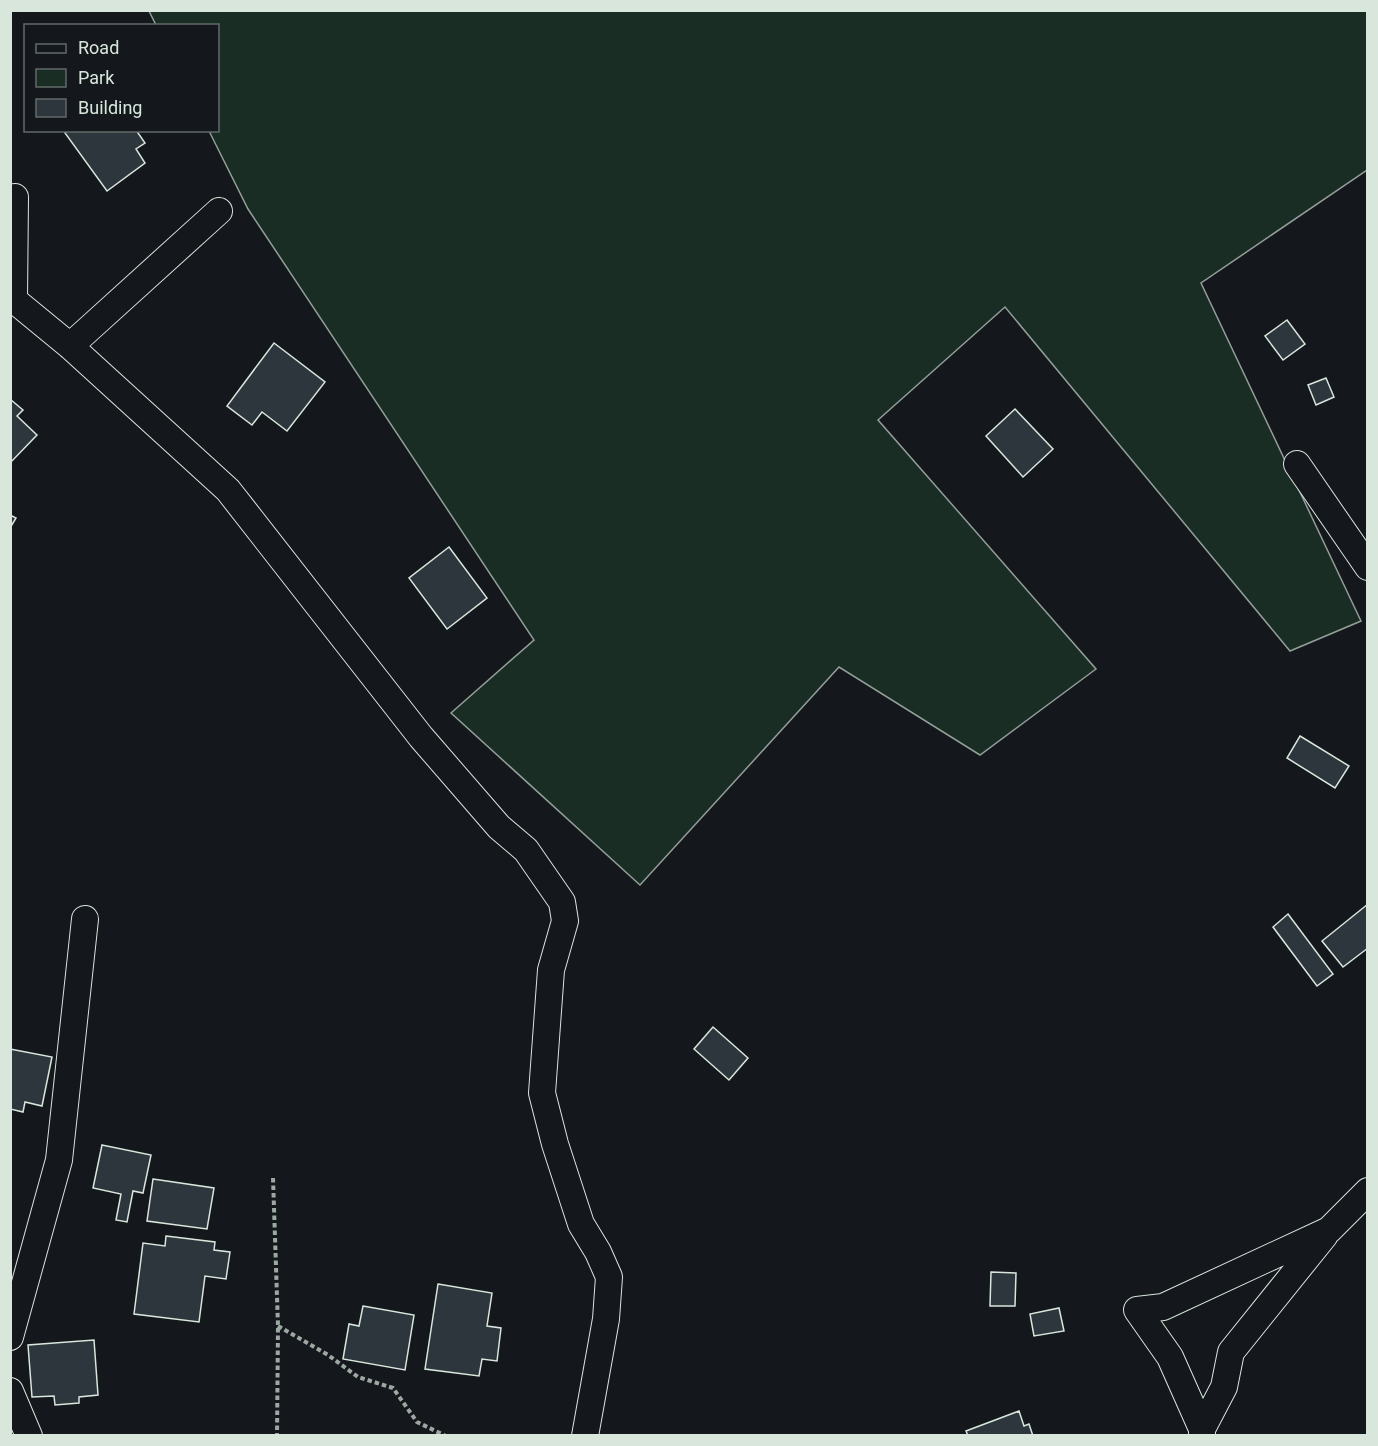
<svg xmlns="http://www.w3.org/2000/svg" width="1378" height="1446" font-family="Roboto,sans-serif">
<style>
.green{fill:#1a2d24;stroke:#939e99;stroke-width:1.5}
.building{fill:#2c363c;stroke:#d8e6dc;stroke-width:1.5}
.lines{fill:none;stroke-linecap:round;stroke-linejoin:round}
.minor-casing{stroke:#d8e6dc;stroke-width:28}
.path{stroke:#9da8a2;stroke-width:4;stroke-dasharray:4.5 3;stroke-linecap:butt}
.minor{stroke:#14181c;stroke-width:26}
</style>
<rect width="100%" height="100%" fill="#14181c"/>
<path class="green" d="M149 11H1367V170L1201 283 1361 621 1290 651 1005 307 878 420 1096 669 980 755 839 667 640 885 451 713 534 640 248 209 209 131 218 130V26L156 25Z"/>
<path class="building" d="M69 130H136L145 143 136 149 145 163 107 191 65 133Z
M1287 320 1305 344 1283 360 1265 336Z
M274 343 325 382 287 431 262 412 252 425 227 406Z
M1326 378 1334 397 1316 405 1308 385Z
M10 399 23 410 17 416 37 435 10 463Z
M1015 409 1053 449 1023 477 986 436Z
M10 515 16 518 10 528Z
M449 547 487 598 447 629 409 578Z
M1300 736 1349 766 1335 788 1287 758Z
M1368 904V948L1343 967 1322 941Z
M1288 914 1333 974 1317 986 1273 927Z
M713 1027 748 1058 729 1080 694 1049Z
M10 1049 52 1057 42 1106 25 1102 23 1112 10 1109Z
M102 1145 151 1155 143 1193 133 1191 127 1222 116 1220 121 1194 93 1188Z
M153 1179 214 1188 207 1229 147 1221Z
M166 1236 215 1242 214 1250 230 1252 226 1279 205 1276 199 1322 134 1314 143 1243 165 1246Z
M991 1272 1016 1273 1015 1306H990Z
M438 1284 492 1293 487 1326 501 1328 497 1361 482 1359 479 1376 425 1369Z
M363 1306 414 1315 405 1370 343 1359 349 1324 359 1326Z
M1059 1308 1064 1331 1034 1336 1030 1314Z
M94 1340 98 1395 79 1397V1403L55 1405 54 1396 32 1397 28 1345Z
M1019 1411 1024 1426 1029 1424 1033 1436H968L966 1431Z"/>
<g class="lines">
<g class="minor-casing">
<path id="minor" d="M15 197 14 300 70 346 228 490 421 737 499 827 526 850 562 902 565 921 551 970 542 1093 555 1144 581 1224 598 1252 609 1277 606 1319 585 1436
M70 346 219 211
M1297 464 1368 567
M10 1337 59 1160 85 919
M10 1391 29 1436
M1202 1429 1224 1387 1231 1352 1325 1235
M1202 1436V1429L1170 1357 1137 1310 1163 1307 1329 1230 1368 1191"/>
</g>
<path class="path" d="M273 1178 278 1326 277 1436
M278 1326 328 1355 358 1377 393 1388 417 1422 446 1436"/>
<use href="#minor" class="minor"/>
</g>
<rect width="1378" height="1446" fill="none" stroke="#d8e6dc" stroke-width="24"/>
<rect x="24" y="24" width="195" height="108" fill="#14181c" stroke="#626a69" stroke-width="1.5"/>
<rect x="36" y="44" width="30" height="9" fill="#14181c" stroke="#626a69" stroke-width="1.5"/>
<text x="78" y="54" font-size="18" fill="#d8e6dc">Road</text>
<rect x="36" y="69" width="30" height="18" fill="#1a2d24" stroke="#626a69" stroke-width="1.5"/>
<text x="78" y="84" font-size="18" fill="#d8e6dc">Park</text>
<rect x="36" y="99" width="30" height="18" fill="#2c363c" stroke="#626a69" stroke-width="1.5"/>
<text x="78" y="114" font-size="18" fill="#d8e6dc">Building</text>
</svg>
